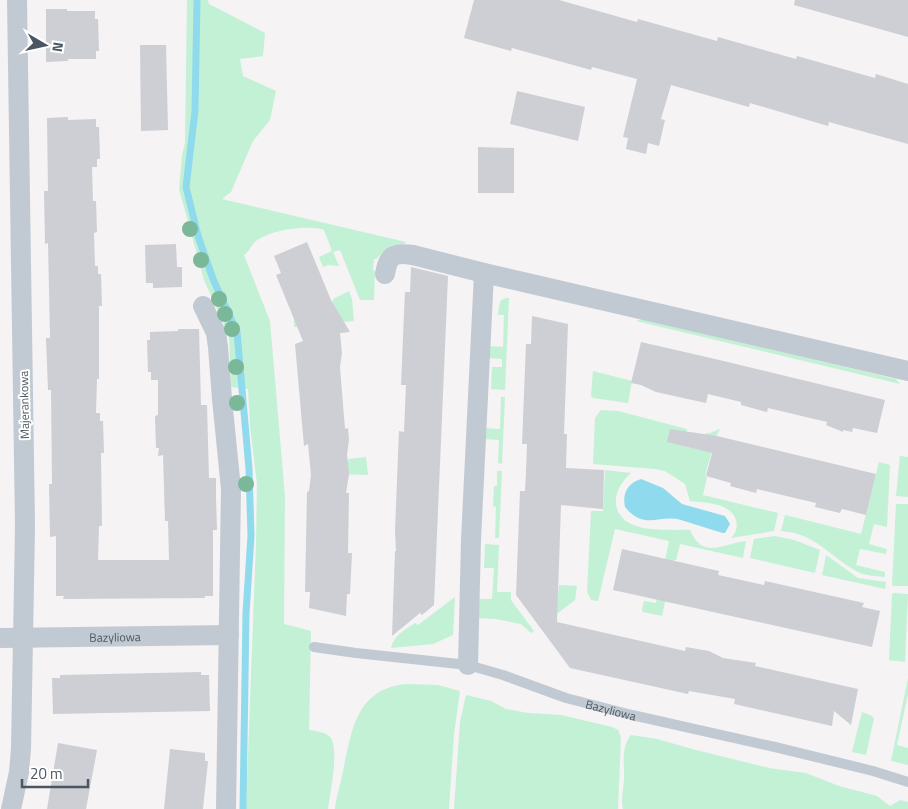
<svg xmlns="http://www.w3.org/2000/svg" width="908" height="809" font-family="'Titillium Web',sans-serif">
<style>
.green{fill:#c3f1d5}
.water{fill:#90daee}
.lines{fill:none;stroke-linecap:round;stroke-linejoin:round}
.stream{stroke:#90daee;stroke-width:7}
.building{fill:#cdcfd5}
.lane{stroke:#c1cad2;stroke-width:10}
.street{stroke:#c1cad2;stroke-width:20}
.tree{fill:#7bb799}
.labels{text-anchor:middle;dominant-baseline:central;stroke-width:4;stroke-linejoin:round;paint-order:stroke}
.street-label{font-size:12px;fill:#4a5661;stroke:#fff}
</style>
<rect width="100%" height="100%" fill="#f5f3f3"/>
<path class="green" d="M187 0H208L209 4 215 7 265 33 263 56 240 59 243 76 276 91 270 120 253 141 231 192 222 199 406 242 404 244 390 246 376 259H374L373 270 375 271 374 300H360L340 250 333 252 339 266 328 265 323 267 319 257 332 251 324 230C309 224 269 230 256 241 251 245 250 251 244 255L270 321 285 497 284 624 311 631 309 730C316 731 326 732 331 738 339 752 330 793 328 809H246L256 543 257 484 250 426 248 389 231 387 229 335 204 280 179 189 182 155 185 143Z
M349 291 352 299 354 321 294 327V317L333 301V299Z
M506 298H509L505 390 491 389 492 367H502V359L486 358 487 346 503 347 504 315H498L499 306 501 300Z
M642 319 896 379 900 384 636 321Z
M593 371 632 381 628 403 593 398 591 396Z
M501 397H505L502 464 498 463 499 440 483 439V428L500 429Z
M601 410 618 411 687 429 683 446 701 450 706 433H710L720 429 717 435H716L705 476 707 477 703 495 778 513 774 531 731 538C736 533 738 527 736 520 730 502 705 503 690 501L685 484 665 471 655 469 593 464 595 418Z
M900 456 908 457V497L896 496Z
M366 457 368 475 312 473 311 464 348 461 349 459Z
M879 462 890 465 887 527 874 524 869 544 887 549 886 554 860 549 856 565 885 572V577C876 576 866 576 858 572 831 558 816 533 781 531L785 515 861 534Z
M605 470 631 473C622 481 615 491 616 504 620 535 667 529 690 530 703 560 722 544 746 541L743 558 680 544 676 560H674L662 616 643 612 642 610 644 601 656 603 669 541 615 529 598 601 591 600 587 592 591 511H603Z
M497 471H502L499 538H495L496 507 493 506 494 486H497Z
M896 504H908V586H894L892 585Z
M775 536 794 540 820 550 815 573 750 558 754 539Z
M485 544 499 545 497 592H511V600L534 631 531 633 521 624 496 619 476 618 477 599H492L494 568H484Z
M826 555 858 578 886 582 885 589 822 575Z
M559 585 577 586 575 600 540 627 536 622 557 606Z
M894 593 908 594 905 662 889 660 892 594Z
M455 597 453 635 433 644 391 648C394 635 405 630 415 623L418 625Z
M908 678V694L897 745 908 748V765L891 761Z
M406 684 438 685 460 691 454 734 449 809H335C336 796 341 783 343 771 352 730 356 689 406 684Z
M466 695 491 701 506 709 528 713 561 715 612 727 618 730 621 737 618 809H454L460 722Z
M862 712 870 715 874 718 866 755 852 752Z
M631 735 657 739 696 750 769 768 806 773 839 786 877 796 890 806 900 800 908 802V809H623C621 799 623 791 624 781 625 766 620 748 631 735Z"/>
<path class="water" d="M641 479 663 488 682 504 725 516 730 524 725 533H723C708 529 695 524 681 520 659 514 645 531 625 507 622 493 628 483 641 479Z"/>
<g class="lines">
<path class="stream" d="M197 0 195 111 186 187 198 236 213 279 237 332 249 469 251 536 246 613 243 809"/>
</g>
<path class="building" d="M474 0H559L637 22 638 19 717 41 718 37 796 59 797 56 875 78 876 74 908 84V144L829 122 828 126 750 103 749 107 671 85 661 119 665 120 659 146 648 143 646 154 626 149 628 138 623 137 637 79 592 67 591 70 512 48 511 51 464 38Z
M795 0H908V37L794 5Z
M46 9H67V11H95V19H98L99 51H96V59H68V61L46 62Z
M140 45H166L168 130 141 131Z
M517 91 585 107 578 141 510 124Z
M68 117V120L96 119V127H99L100 159H97V167H92L93 201H96L97 232 94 233 95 266H98V274H101L102 306H99V379H97L96 413H100V421H103L104 453H101L102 526H99L98 560H169L168 521H165L163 455 158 456 159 448H156L155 416 158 415V380H151V372H148L147 340H150V332L178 331V329H199L201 405H207L209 478H216V498L217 530H213V596H205V598L63 599 64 596H56V536L50 537 49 484H52L51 390H48L46 338H50L48 243 45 244 44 191H48L47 118Z
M478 147 514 148V193H478Z
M307 242 331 300 350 332 340 333 342 353 340 367 345 429 348 428 349 440 347 454 349 474 346 493H349L348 553H352L350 594H347L346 616 309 608 310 592H305L307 492 309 491 311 475 308 444 304 446 295 344 303 341 276 275 281 273 274 256Z
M176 244 177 267H182V287L153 288V283H146L145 245Z
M411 267 448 276 434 605 422 615 420 613 392 636 395 551H396L395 531 399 431 404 432 406 385H401L404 313 405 292H410Z
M532 316 568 324 564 434H567L566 468 604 470 603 509 561 505 557 622 685 651 686 647 709 651 723 658 756 663 755 666 858 689 851 725 834 711 832 726 734 704 735 699 689 691 688 694 570 668 516 595 520 491H525L526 472 527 444H522L526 344H531Z
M641 342 715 359 885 400 877 433 853 428 852 432 843 430V432L826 425 827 422 768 408 767 412 741 405V402L708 394 706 403 656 392 641 385 631 383Z
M670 429 717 436 876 474 866 515 842 509 840 513 815 507 816 503 757 489 756 493 730 486 731 483 706 476 712 453 667 442Z
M622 549 719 571 718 575 764 585 765 581 864 603 862 607 880 611 872 647 613 590Z
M201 672V675H209L210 711 53 714 52 678H60V675Z
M58 743 97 750 86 809H47Z
M170 749 205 753V761H208L203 809H164Z"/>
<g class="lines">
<path class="lane" id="s1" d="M314 647 356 653 468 665 503 675 566 698 632 715 775 747 873 771 908 782"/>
<g class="street">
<path d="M385 274C388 255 394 252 413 255L484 273 908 371"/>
<path d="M203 306 216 333 218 347 222 399 231 489 226 809"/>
<path id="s2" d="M0 638 229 635"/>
<path d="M468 665 471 540 484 273"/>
<path d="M11 809 19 772 21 749 25 526 17 0"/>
</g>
</g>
<g class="tree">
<circle cx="190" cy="229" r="8"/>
<circle cx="201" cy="260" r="8"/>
<circle cx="219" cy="299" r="8"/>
<circle cx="225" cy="314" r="8"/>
<circle cx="232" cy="329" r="8"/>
<circle cx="236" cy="367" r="8"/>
<circle cx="237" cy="403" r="8"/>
<circle cx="246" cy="484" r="8"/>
</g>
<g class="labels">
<g class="street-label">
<text transform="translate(24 405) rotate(-91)">Majerankowa</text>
<text stroke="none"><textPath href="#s2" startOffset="115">Bazyliowa</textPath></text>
<text stroke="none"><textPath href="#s1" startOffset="305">Bazyliowa</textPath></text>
</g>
</g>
<g transform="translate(45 45) rotate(99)" stroke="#ffffff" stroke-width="4" paint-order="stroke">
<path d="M0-4L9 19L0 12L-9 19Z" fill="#4a5661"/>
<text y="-8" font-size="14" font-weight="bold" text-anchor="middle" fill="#4a5661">N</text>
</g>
<path d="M22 779v8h66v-8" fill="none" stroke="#4a5661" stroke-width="2.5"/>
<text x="30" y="779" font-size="15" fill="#4a5661" stroke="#ffffff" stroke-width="4" paint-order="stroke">20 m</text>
</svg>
